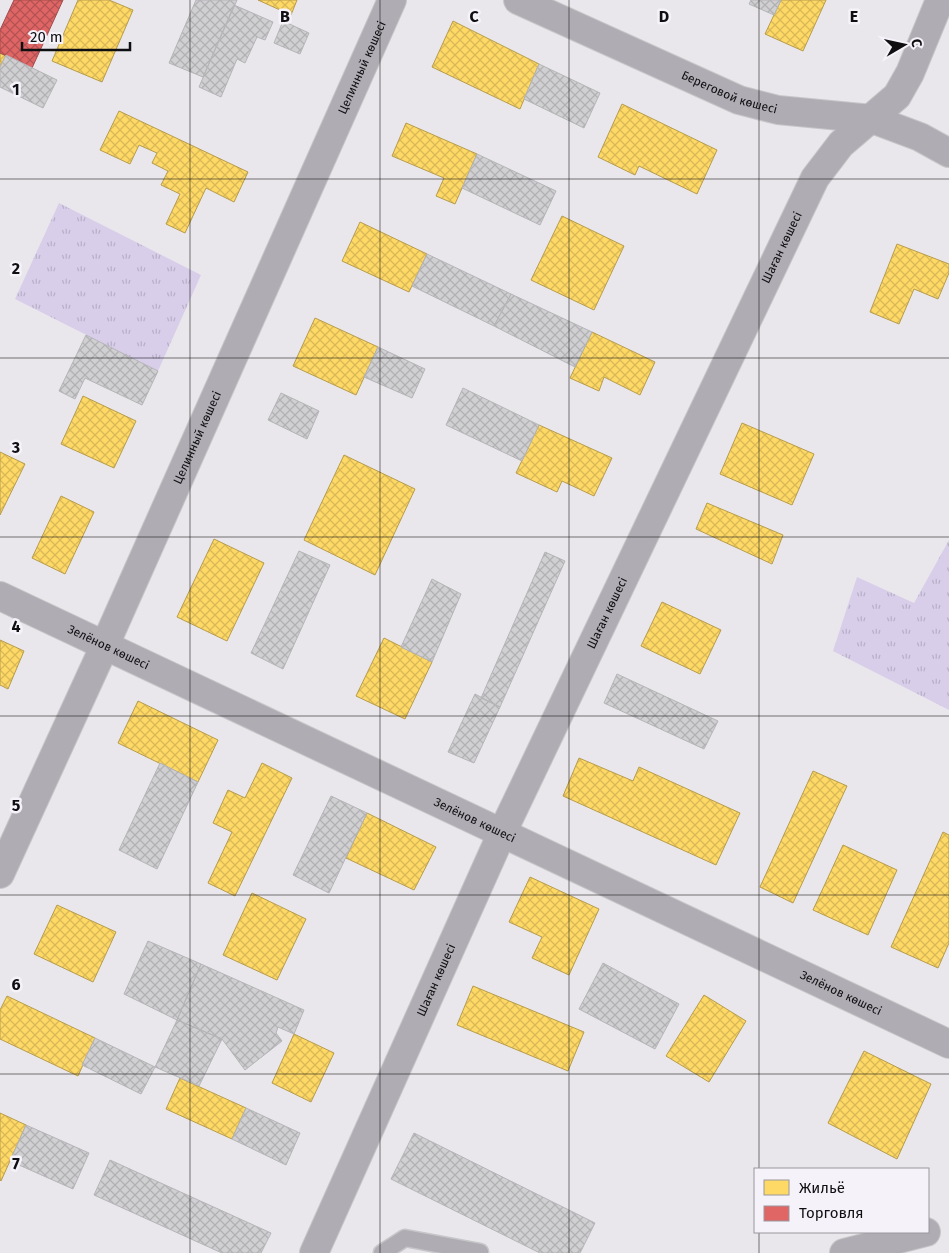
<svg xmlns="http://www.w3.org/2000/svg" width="949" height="1253" font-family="'Fira Sans',sans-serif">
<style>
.grass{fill:url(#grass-tufts)}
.homes{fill:url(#homes-cross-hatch);stroke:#b79c4c}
.shops{fill:url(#shops-cross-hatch);stroke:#a14c4c}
.building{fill:url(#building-cross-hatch);stroke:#b5b4b7}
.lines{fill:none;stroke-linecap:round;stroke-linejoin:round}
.lane-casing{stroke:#c6c5c7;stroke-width:19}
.street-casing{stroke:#c6c5c7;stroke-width:30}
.lane{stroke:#afacb4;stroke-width:16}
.street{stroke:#afacb4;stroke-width:28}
.grid{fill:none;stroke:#0f0e10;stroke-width:1;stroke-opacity:0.55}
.labels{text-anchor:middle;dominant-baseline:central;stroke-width:5;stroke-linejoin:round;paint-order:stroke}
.street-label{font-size:12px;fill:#0f0e10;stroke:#f5f2fa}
.grid-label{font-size:16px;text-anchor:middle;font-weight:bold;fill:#0f0e10;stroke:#f5f2fa;stroke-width:5;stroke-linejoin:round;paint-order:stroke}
</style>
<defs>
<pattern id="grass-tufts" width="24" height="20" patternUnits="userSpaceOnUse" patternTransform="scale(1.25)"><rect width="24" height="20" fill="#d8ceea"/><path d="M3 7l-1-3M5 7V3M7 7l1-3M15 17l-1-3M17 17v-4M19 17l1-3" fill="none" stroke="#b8b0c8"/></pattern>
<pattern id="homes-cross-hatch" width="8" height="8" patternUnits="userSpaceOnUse" patternTransform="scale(1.25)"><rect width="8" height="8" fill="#ffd966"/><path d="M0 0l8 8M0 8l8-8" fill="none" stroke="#d9b957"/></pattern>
<pattern id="shops-cross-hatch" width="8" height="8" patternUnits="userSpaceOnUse" patternTransform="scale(1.25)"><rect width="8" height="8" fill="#e06666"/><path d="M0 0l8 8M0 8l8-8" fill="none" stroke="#b45253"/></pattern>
<pattern id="building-cross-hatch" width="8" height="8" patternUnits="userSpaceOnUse" patternTransform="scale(1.25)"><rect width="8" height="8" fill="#d0cfd2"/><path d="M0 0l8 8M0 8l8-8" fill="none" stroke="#b1b1b3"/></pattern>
</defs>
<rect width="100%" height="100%" fill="#e9e7eb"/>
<path class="grass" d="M59 203 201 275 158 371 15 299Z
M949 540V710L833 651 857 577 914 603Z"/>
<path class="homes" d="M78 0H109L133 10 102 82 52 61Z
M258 0H297L291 15Z
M781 0H826L803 51 765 34Z
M453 21 539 64 520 109 432 67Z
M0 53 6 55 0 67Z
M622 104 717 150 697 194 639 166 635 175 598 157Z
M119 111 248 172 234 202 206 188 185 233 166 224 180 194 161 185 168 171 152 163 157 153 139 145 130 164 100 150Z
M406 123 477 154 455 204 436 196 444 178 392 156Z
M562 216 624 246 594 310 531 280Z
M360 222 427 254 409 292 342 261Z
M897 244 949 264V273L938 299 914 289 899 324 870 312Z
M315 318 378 347 356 395 293 366Z
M592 332 655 362 640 395 604 377 599 391 570 378Z
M83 396 136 421 114 468 61 444Z
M742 423 814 454 792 505 720 474Z
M539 425 612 458 594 496 562 481 557 492 516 473Z
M0 452 25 464 0 515Z
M344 455 415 489 375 575 304 540Z
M61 496 94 512 65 574 32 558Z
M707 503 783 535 772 564 696 529Z
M214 539 264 563 227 641 177 617Z
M662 602 721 630 700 674 641 646Z
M384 638 432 662 405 719 356 696Z
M0 640 24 651 8 689 0 685Z
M138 701 218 740 198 782 118 743Z
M579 758 633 781 639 767 740 813 716 865 563 796Z
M262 763 292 778 235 896 208 883 232 832 213 823 228 790 245 798Z
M813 771 847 786 793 903 760 887Z
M367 813 436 847 414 890 346 858Z
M943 832 949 835V943L938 968 891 947Z
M843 845 897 870 868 935 813 910Z
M530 877 599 909 569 975 532 958 542 937 509 922Z
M252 893 306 919 277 980 223 955Z
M57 905 116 932 93 982 34 954Z
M473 986 584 1032 568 1071 457 1025Z
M704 995 746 1021 709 1082 666 1056Z
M7 996 95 1038 78 1076 0 1039V1010Z
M294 1034 334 1053 311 1102 272 1083Z
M864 1051 931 1084 897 1159 828 1123Z
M180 1078 246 1108 232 1139 166 1109Z
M0 1113 26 1125 1 1181 0 1180Z"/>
<path class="shops" d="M14 0H63L32 68 0 53V30Z"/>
<path class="building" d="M196 0H237L203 77 169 63Z
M751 0H781L774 15 749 4Z
M234 5 273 22 265 40 257 37 245 63 237 59 221 97 199 87Z
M283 21 309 33 300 54 274 43Z
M6 55 57 80 43 108 0 87V67Z
M539 64 600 93 584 128 524 99Z
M477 154 556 191 540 225 462 188Z
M427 254 511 294 494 326 412 286Z
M511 294 592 332 575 367 494 326Z
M86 335 158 371 142 405 85 378 75 399 59 391Z
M378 347 425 369 412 398 364 377Z
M463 388 539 425 522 461 446 425Z
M281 393 319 411 307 439 268 420Z
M299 551 330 565 283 669 251 653Z
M545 552 565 561 500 707 481 698Z
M432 579 461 594 432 662 401 647Z
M617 674 718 721 704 749 604 703Z
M475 694 500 707 474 763 448 752Z
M160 763 198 782 157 869 119 850Z
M331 796 367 813 329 893 293 875Z
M148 941 201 964 177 1020 124 994Z
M603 963 679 1004 655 1049 579 1009Z
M201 964 304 1010 294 1034 278 1027 276 1033 282 1041 245 1070 222 1039 177 1020Z
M177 1020 222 1039 199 1086 155 1067Z
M95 1038 155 1067 141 1094 82 1065Z
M246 1108 300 1133 286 1165 232 1139Z
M26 1125 89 1153 73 1189 10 1161Z
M414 1133 595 1223 580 1253H540L391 1179Z
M110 1160 271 1233 261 1253H222L94 1195Z"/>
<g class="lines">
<g class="lane-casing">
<path id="lane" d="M382 1253 405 1238 480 1252"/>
</g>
<g class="street-casing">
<g id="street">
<path id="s1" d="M518 0 739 100 778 110 872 119 920 137 949 153"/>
<path id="s2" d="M0 596 949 1044"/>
<path id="s3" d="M0 874 105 645 392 0"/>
<path id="s4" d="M314 1253 502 833 815 178 841 144 897 96 910 73 940 0"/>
<path d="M844 1253 926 1232"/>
</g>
</g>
<use href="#lane" class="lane"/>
<use href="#street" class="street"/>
</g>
<path class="grid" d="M190 0V1253M380 0V1253M569 0V1253M759 0V1169M0 179H949M0 358H949M0 537H949M0 716H949M0 895H949M0 1074H949M759 1232V1253"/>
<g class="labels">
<g class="street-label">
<text stroke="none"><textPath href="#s3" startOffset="884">Целинный көшесі</textPath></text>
<text stroke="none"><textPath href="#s1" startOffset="231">Береговой көшесі</textPath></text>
<text stroke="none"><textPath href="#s4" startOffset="1109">Шаған көшесі</textPath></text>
<text stroke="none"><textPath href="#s3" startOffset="479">Целинный көшесі</textPath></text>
<text stroke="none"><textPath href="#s4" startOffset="704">Шаған көшесі</textPath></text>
<text stroke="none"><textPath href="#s2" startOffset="120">Зелёнов көшесі</textPath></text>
<text stroke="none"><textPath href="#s2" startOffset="525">Зелёнов көшесі</textPath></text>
<text stroke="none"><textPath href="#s4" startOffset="299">Шаған көшесі</textPath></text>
<text stroke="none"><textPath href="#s2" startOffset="930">Зелёнов көшесі</textPath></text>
</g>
</g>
<g class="grid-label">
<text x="285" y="22">B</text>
<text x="474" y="22">C</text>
<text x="664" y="22">D</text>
<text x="854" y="22">E</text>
<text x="16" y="95">1</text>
<text x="16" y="274">2</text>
<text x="16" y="453">3</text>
<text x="16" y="632">4</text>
<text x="16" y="811">5</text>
<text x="16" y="990">6</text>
<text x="16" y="1169">7</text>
</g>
<rect x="754" y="1168" width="175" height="65" fill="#f5f2fa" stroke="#99979c"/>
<rect x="764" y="1180" width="25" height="15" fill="#ffd966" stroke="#99979c"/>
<text x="799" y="1193" font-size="15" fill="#0f0e10">Жильё</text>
<rect x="764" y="1206" width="25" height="15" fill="#e06666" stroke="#99979c"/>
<text x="799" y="1218" font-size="15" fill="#0f0e10">Торговля</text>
<g transform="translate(904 45) rotate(81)" stroke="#f5f2fa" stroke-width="4" paint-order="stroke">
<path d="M0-4L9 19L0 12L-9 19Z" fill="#0f0e10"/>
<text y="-8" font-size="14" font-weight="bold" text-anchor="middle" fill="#0f0e10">С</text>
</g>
<path d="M22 42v8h108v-8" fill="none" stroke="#0f0e10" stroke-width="2.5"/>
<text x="30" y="42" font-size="15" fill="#0f0e10" stroke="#f5f2fa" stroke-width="4" paint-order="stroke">20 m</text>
</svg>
